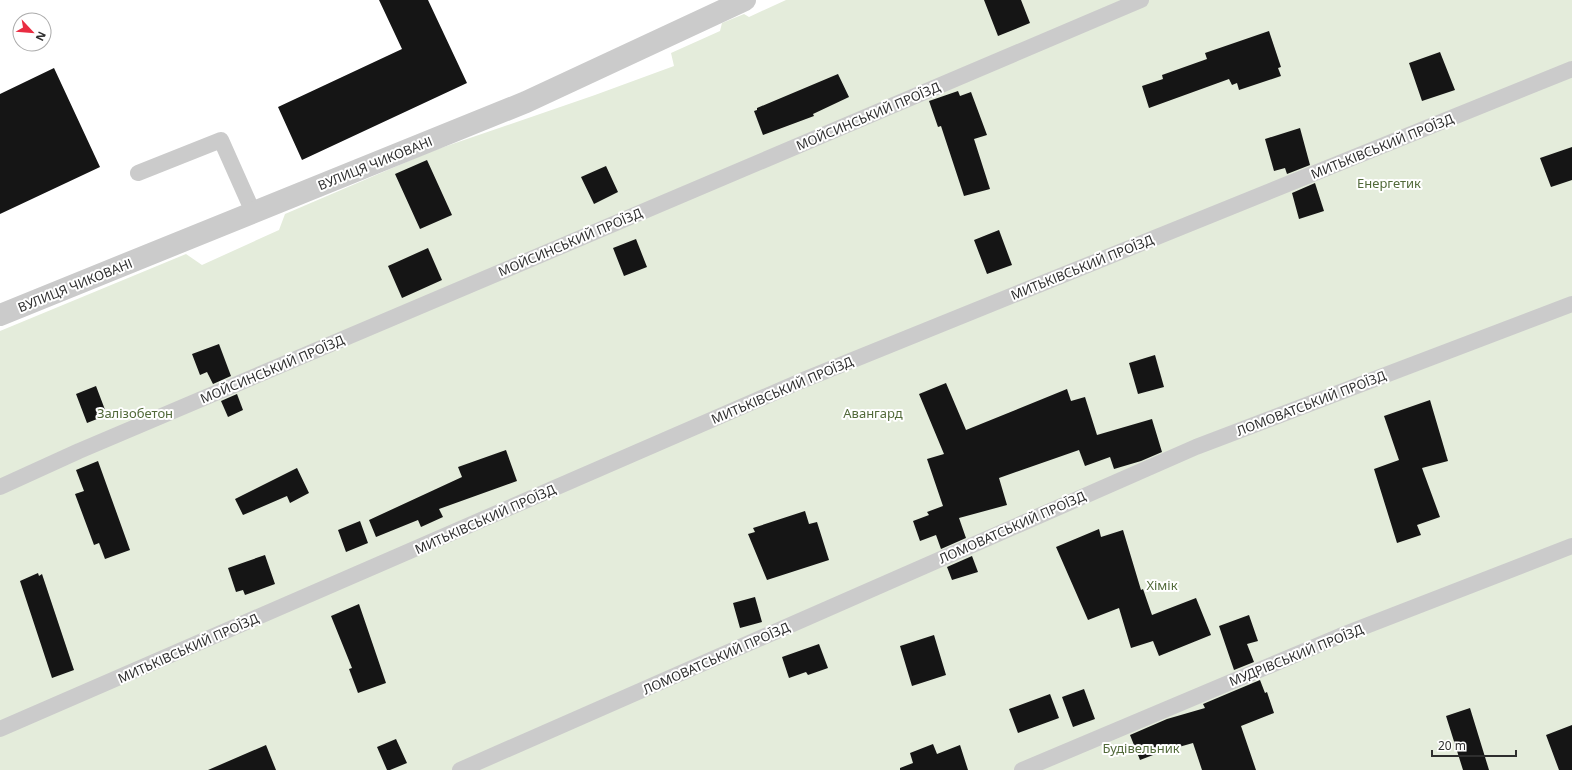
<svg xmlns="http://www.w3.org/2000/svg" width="1572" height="770" font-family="'Noto Sans',sans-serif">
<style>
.green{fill:#e4ecdb}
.building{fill:#151515}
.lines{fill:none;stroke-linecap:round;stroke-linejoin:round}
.service{stroke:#cbcbcb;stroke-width:16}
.minor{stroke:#cbcbcb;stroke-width:22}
.labels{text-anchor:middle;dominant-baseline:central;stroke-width:4;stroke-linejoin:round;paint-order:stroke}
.street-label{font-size:13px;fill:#2e2e2e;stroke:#fff}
.park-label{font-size:13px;fill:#526a3a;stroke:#fff}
</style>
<rect width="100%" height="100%" fill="#fff"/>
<path class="green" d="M786 0H1572V770H0V331L186 254 202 265 279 230 285 214 432 151 595 95 674 66 671 53 720 31 722 23 744 14 749 17Z"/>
<path class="building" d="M379 0H428L467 83 302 160 278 107 402 49Z
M984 0H1021L1030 23 998 36Z
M1269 31 1281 67 1278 68 1281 76 1239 90 1237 83 1232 85 1229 79 1149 108 1142 86 1163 79 1162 75 1207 59 1205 53Z
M1440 52 1455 90 1422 101 1409 63Z
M54 68 100 167 0 214V94Z
M838 74 849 97 813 114 814 116 763 135 754 111 757 110V108Z
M958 91 960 96 971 92 987 135 974 139 990 189 964 196 941 126 938 127 929 101Z
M1300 128 1310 165 1287 174 1285 168 1274 171 1265 139Z
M1572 147V180L1551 187 1540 158Z
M427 160 452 215 420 229 395 174Z
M606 166 618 192 594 204 581 177Z
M1315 183 1324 211 1299 219 1292 193Z
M999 230 1012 265 987 274 974 240Z
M636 239 647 267 624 276 613 248Z
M428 248 442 280 402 298 388 266Z
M219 344 231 376 213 384 207 372 200 375 192 354Z
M1155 355 1164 387 1138 394 1129 363Z
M946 383 966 430 1067 389 1071 401 1085 397 1097 435 1152 419 1162 452 1141 461 1114 469 1110 457 1085 466 1079 450 999 478 1007 505 959 518 966 538 941 549 936 535 920 541 913 521 929 515 927 512 943 506 927 459 944 454 919 394Z
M96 386 107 415 87 423 76 394Z
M237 394 243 410 228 417 221 401Z
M1430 400 1448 461 1422 468 1440 517 1417 525 1421 535 1397 543 1374 469 1399 460 1384 416Z
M506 450 517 481 439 509 443 517 421 527 418 520 376 537 369 520 462 477 458 467Z
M98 461 130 550 105 559 99 543 94 545 75 494 84 491 76 470Z
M297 468 309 493 290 503 287 496 243 515 235 499Z
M805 511 809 524 817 522 829 560 767 580 748 534 755 532 753 528Z
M360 521 368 543 346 552 338 530Z
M1099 529 1101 537 1123 530 1141 590 1143 589 1152 615 1196 598 1211 635 1159 656 1153 641 1131 648 1119 608 1088 620 1056 547Z
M265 555 275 584 245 595 243 590 236 592 228 568Z
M972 556 978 572 952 580 947 567Z
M38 573 39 576 42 574 74 670 52 678 20 581Z
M755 597 762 622 740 628 733 603Z
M359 604 386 683 358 693 349 669 352 668 331 616Z
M1249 615 1258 641 1247 644 1254 662 1234 670 1219 626Z
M934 635 946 675 912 686 900 646Z
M819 644 828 668 808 675 806 672 789 678 782 657Z
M1260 680 1265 693 1267 692 1274 713 1241 726 1256 770H1202L1193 743 1161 752 1140 760 1130 735 1167 719 1205 708 1203 704Z
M1084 689 1095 719 1073 727 1062 697Z
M1050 694 1059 718 1018 733 1009 709Z
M1470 708 1489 770H1463L1446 716Z
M1572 725V770H1559L1546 735Z
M396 739 407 763 390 770H387L377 747Z
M933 744 937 754 960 745 968 770H900V768L913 763 910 753Z
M266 745 276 770H208Z"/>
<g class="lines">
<path class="service" d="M138 173 221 140 253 212
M0 487 79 451 1141 0
M0 729 801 381 1572 69
M460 770 1196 447 1572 304
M1022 770 1340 636 1572 546"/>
<path class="minor" d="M0 315 526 102 745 0"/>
</g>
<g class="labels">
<g class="street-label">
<text transform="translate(868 116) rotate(-23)">МОЙСИНСЬКИЙ ПРОЇЗД</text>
<text transform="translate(1382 146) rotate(-22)">МИТЬКІВСЬКИЙ ПРОЇЗД</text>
<text transform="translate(375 163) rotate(-22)">ВУЛИЦЯ ЧИКОВАНІ</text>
<text transform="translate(570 242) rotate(-23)">МОЙСИНСЬКИЙ ПРОЇЗД</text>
<text transform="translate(1082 267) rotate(-22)">МИТЬКІВСЬКИЙ ПРОЇЗД</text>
<text transform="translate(75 285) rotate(-22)">ВУЛИЦЯ ЧИКОВАНІ</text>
<text transform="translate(272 369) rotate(-23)">МОЙСИНСЬКИЙ ПРОЇЗД</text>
<text transform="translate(782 390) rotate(-23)">МИТЬКІВСЬКИЙ ПРОЇЗД</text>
<text transform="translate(1311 403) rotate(-21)">ЛОМОВАТСЬКИЙ ПРОЇЗД</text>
<text transform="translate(485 519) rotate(-24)">МИТЬКІВСЬКИЙ ПРОЇЗД</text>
<text transform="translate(1012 527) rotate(-24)">ЛОМОВАТСЬКИЙ ПРОЇЗД</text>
<text transform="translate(188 648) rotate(-24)">МИТЬКІВСЬКИЙ ПРОЇЗД</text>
<text transform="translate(1296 655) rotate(-22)">МУДРІВСЬКИЙ ПРОЇЗД</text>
<text transform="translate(716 658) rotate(-24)">ЛОМОВАТСЬКИЙ ПРОЇЗД</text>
</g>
<g class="park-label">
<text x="1389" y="183">Енергетик</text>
<text x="135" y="413">Залізобетон</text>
<text x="873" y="413">Авангард</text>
<text x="1162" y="585">Хімік</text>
<text x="1141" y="748">Будівельник</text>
</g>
</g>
<g transform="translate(32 32) rotate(116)"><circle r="19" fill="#ffffff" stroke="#ababab"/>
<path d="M0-3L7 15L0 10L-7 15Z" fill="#e92c41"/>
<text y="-6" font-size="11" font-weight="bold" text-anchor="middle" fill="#2e2e2e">N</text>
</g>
<path d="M1432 750v6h84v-6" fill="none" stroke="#2e2e2e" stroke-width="2"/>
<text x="1438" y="750" font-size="12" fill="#2e2e2e" stroke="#ffffff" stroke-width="3" paint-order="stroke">20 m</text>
</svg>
